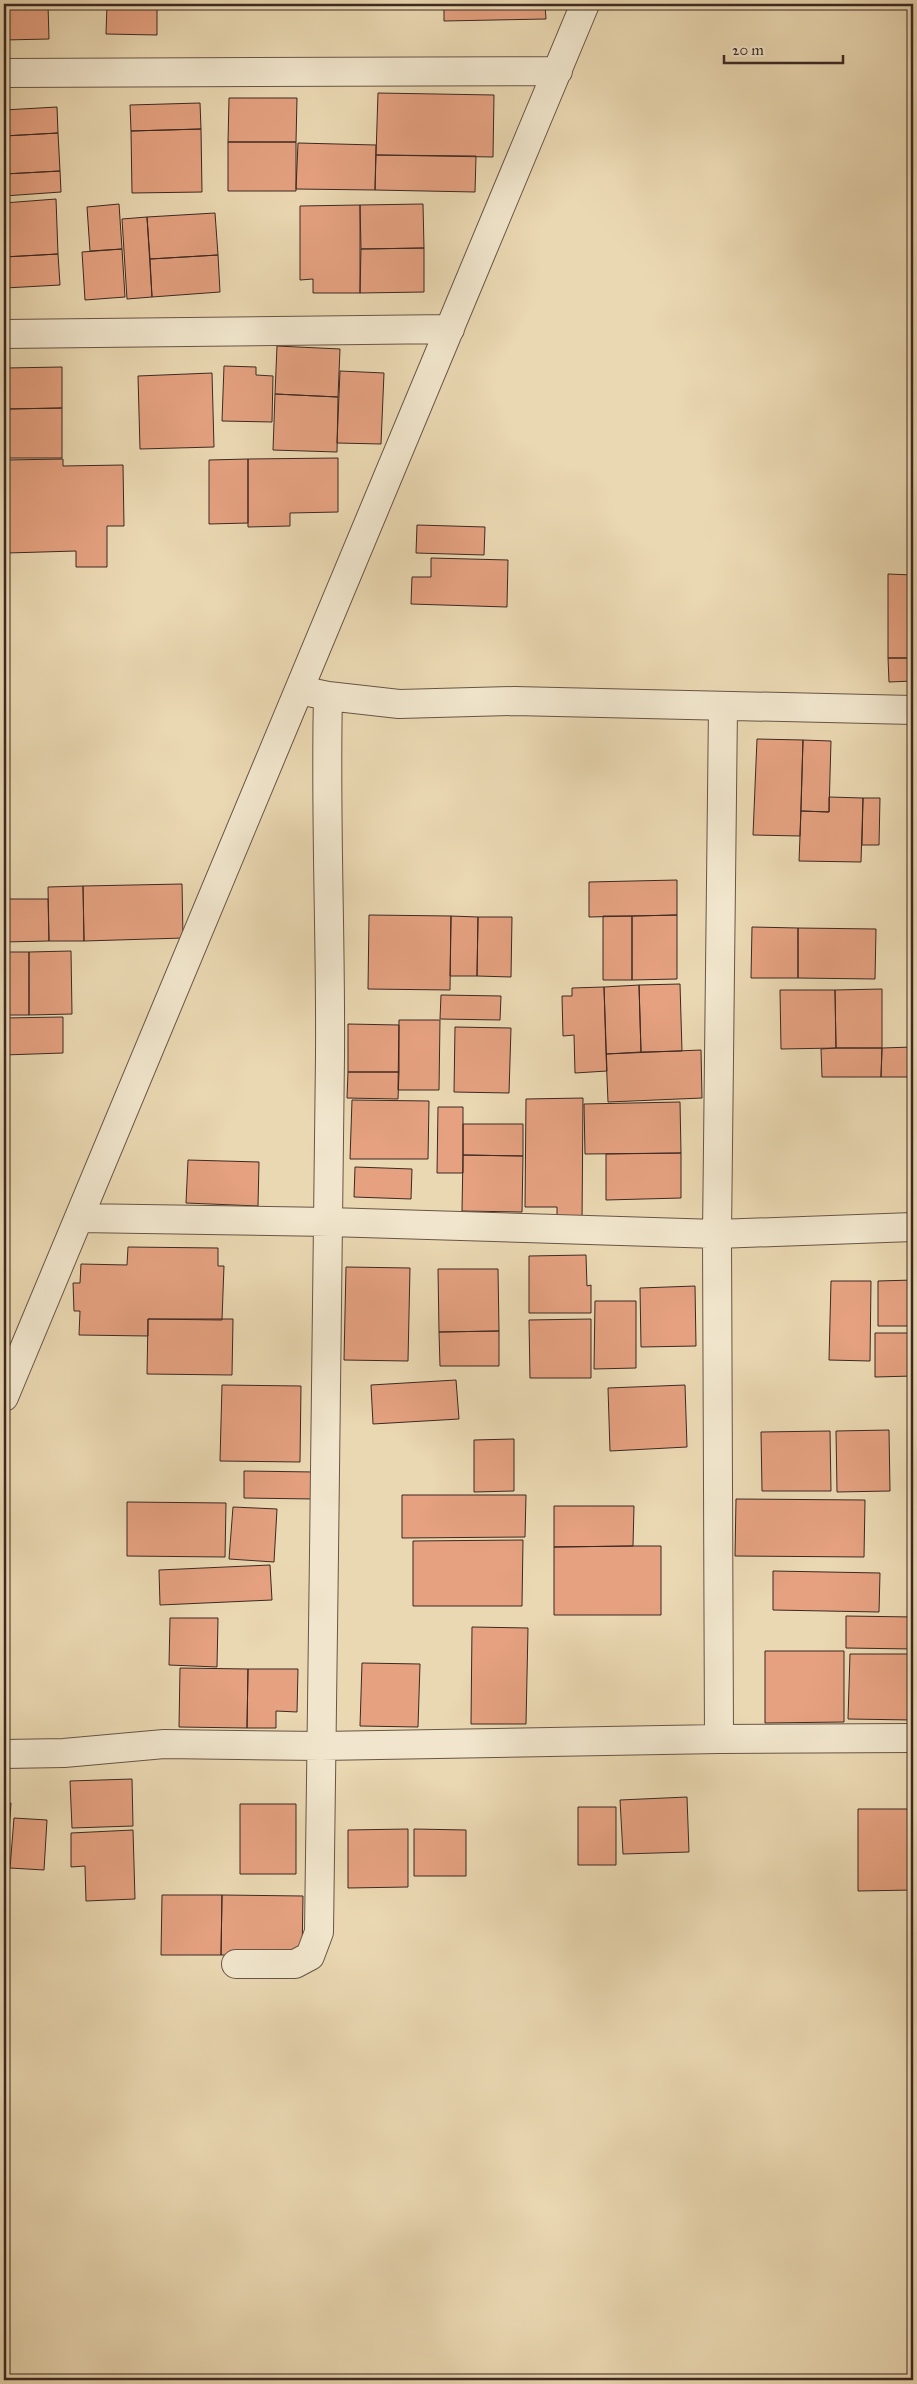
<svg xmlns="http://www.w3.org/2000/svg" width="917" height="2384" font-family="'IM FELL Great Primer',serif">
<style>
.building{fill:#e5a180;stroke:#3c2922}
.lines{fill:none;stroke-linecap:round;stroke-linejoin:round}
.minor-casing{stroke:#685546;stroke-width:30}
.minor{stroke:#f1e6cd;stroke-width:28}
</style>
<rect width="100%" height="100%" fill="#ead8b2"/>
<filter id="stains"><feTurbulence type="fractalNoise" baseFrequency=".004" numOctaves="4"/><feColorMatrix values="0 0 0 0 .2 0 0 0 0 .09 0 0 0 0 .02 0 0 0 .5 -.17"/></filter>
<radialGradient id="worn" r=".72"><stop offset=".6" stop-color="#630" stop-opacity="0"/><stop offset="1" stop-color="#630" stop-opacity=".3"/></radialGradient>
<path class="building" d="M4 4H48L49 39 4 40Z
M107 4H157V35L106 34Z
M444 4H545L546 19 444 21Z
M378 93 494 95 493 157 376 155Z
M229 98H297L296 142H228Z
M200 103 201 129 131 131 130 105Z
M57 107 58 133 4 136V110Z
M201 129 202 192 132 193 131 131Z
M58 133 60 171 5 174 4 136Z
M228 142H296V191H228Z
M298 143 376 145 375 190 296 189Z
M376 155 476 156 475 192 375 190Z
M60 171 61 192 4 196V174Z
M56 199 58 254 4 257V203Z
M119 204 122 249 90 251 87 207Z
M423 204 424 248 361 249 360 205Z
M360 205V293H313V279L300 280V206Z
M215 213 218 255 150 259 147 217Z
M147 217 152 297 127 299 122 219Z
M424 248V292L360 293 361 249Z
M122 249 125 297 85 300 82 252Z
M58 254 60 285 5 288 4 257Z
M218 255 220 292 152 297 150 259Z
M277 346 340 349 338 397 275 394Z
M224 366 256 367V375L273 376 272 422 222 421Z
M62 367V408L7 409 6 368Z
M4 368H6L7 409H4Z
M340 371 384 373 381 444 337 443Z
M212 373 214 447 140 449 138 376Z
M275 394 338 397 337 452 273 450Z
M62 408V458H6L7 409Z
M4 409H7L6 458H4Z
M338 458V512L290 513V526L248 527V459Z
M63 459V466L123 465 124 526H107V567H76V551L7 553 6 460Z
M248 459V523L209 524V460Z
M4 465H6L7 492H4Z
M417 525 485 527 484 555 416 553Z
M431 558 508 560 507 607 411 604 412 577H431Z
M888 574 913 575V658H888Z
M888 658H913V681L889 682Z
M757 739 803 740 800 836 753 835Z
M803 740 831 741 829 812 801 811Z
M829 797 863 798 861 862 799 861 801 811 829 812Z
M863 798H880L879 845H862Z
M677 880V915L589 917V882Z
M182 884 183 938 84 941 83 886Z
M83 886 84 941H49L48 887Z
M4 899H48L49 941 4 942Z
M369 915 451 916 450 990 368 989Z
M677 915V979L632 980V916Z
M451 916 478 917 477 976H450Z
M603 916H632V980H603Z
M478 917H512L511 977 477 976Z
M752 927 798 928V978H751Z
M798 928 876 929 875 979 798 978Z
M71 951 72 1014 29 1015V952Z
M4 952H29V1015H4Z
M680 984 682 1051 641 1052 639 985Z
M639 985 641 1052 606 1054 604 987Z
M604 987 607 1071 575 1073 574 1035 563 1036 562 996H572V988Z
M882 989V1048H836L835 990Z
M780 990H835L836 1048 781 1049Z
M441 995 501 996 500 1020 440 1019Z
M63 1017V1053L4 1055V1018Z
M399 1020H440L439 1090H398Z
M348 1024 399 1025V1072H348Z
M455 1027 511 1028 509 1093 454 1092Z
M913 1047V1077H881L882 1048Z
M836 1048H882L881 1077H822L821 1049Z
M701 1050 702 1098 608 1102 606 1054Z
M348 1072H399L398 1099 347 1098Z
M583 1098 582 1223 557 1222V1207H525L526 1099Z
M352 1100 429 1101 428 1159H350Z
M680 1102 681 1153 585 1154 584 1104Z
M438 1107H463V1173H437Z
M463 1124H523V1156L463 1155Z
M681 1153V1198L606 1200V1154Z
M463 1155 523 1156 522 1212 462 1211Z
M188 1160 259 1162 258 1206 186 1203Z
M355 1167 412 1169 411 1199 354 1197Z
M128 1247 218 1248V1266H224L222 1320 148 1319V1336L79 1335 80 1311H74L73 1283H80L81 1264 127 1265Z
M586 1255 587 1286 591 1285V1313H529V1256Z
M346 1267 410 1268 408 1361 344 1360Z
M438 1269H498L499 1331 439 1332Z
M913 1280V1326H878V1281Z
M831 1281H871L870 1361 829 1360Z
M695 1286 696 1346 641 1347 640 1288Z
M595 1301H636V1368L594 1369Z
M148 1319H233L232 1375 147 1374Z
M591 1319V1378H530L529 1320Z
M499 1331V1366H440L439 1332Z
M875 1333H913V1376L875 1377Z
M456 1380 459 1419 373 1424 371 1385Z
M222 1385 301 1386 300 1462 220 1461Z
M685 1385 687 1447 610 1451 608 1388Z
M889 1430 890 1491 837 1492 836 1431Z
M830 1431 831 1491H762L761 1432Z
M514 1439V1491L474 1492V1440Z
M244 1471 314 1472V1499L244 1498Z
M402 1495H526L525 1537 402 1538Z
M736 1499 865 1500 864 1557 735 1556Z
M127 1502 226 1503 225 1557 127 1556Z
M554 1506H634L633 1546 554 1547Z
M233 1507 277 1509 274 1562 229 1559Z
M523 1540 522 1606H413V1541Z
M633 1546H661V1615H554V1547Z
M270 1565 272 1600 160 1605 159 1570Z
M773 1571 880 1573 879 1612 773 1610Z
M846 1616 913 1617V1649L846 1648Z
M170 1618H218L217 1667 169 1665Z
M472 1627 528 1628 526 1724H471Z
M765 1651H844V1722L765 1723Z
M850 1654H913V1720L848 1719Z
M362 1663 420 1664 418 1727 360 1726Z
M180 1668 248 1669 247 1728 179 1727Z
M248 1669H298L297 1712 276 1711V1728H247Z
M132 1779 133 1826 72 1828 70 1781Z
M687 1797 689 1852 623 1854 620 1800Z
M4 1803H11L5 1890H4Z
M240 1804H296V1874H240Z
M578 1807H616V1865H578Z
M858 1809H913V1890L858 1891Z
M14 1818 47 1820 44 1870 10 1868Z
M408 1829V1887L348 1888V1830Z
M414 1829 466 1830V1876H414Z
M133 1830 135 1899 86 1901 85 1866 71 1867V1833Z
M162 1895H222L221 1955H161Z
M222 1895 303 1896 302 1956 221 1955Z"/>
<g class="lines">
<g class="minor-casing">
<path id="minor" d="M4 73 558 71
M4 334 450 329
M328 696 399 704 514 701 913 710
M79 1218 329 1222 717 1234 913 1227
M4 1397 585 4
M719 1739 717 1234 723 707
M4 1754 64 1753 164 1744 321 1746 719 1739 913 1738
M236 1964H295L310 1956 319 1932C322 1640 328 1348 330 1056 331 936 325 816 328 696L299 690"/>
</g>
<use href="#minor" class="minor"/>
</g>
<rect width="917" height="2384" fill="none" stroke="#ead8b2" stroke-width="20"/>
<rect x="5" y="5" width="907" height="2374" fill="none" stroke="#3c2922" stroke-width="2.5"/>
<rect x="10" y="10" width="897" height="2364" fill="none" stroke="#3c2922"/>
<path d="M724 55v8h119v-8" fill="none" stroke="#3c2922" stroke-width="2.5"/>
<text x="732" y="55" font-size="15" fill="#3c2922" stroke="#f1e6cd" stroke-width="4" paint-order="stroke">20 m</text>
<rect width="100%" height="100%" filter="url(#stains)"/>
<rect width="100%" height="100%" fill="url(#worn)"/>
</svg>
